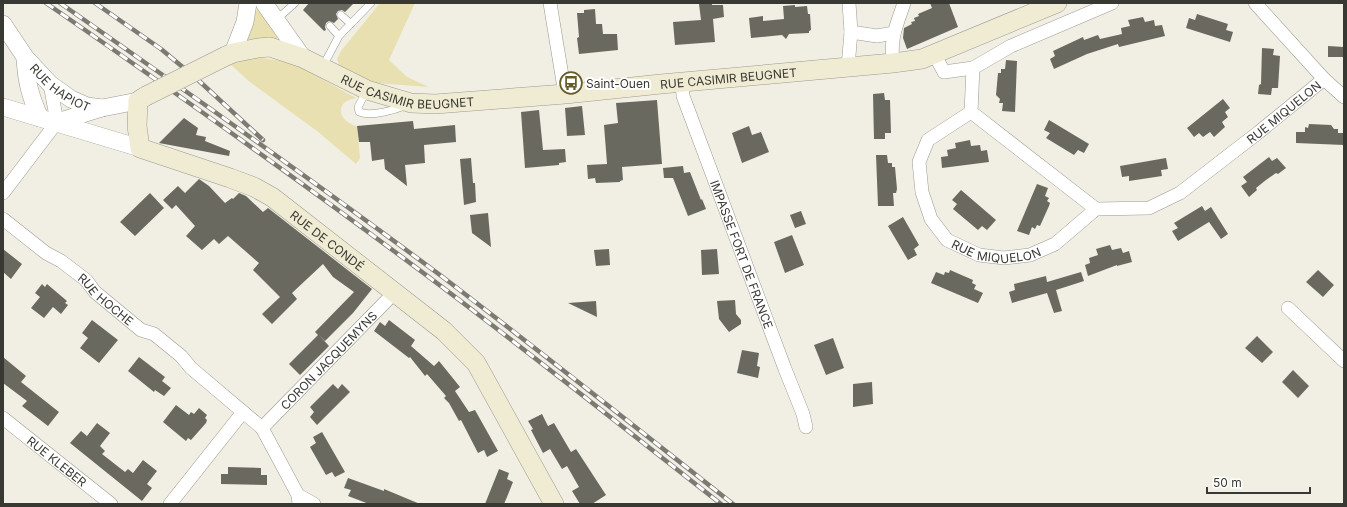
<svg xmlns="http://www.w3.org/2000/svg" width="1347" height="507" font-family="Inter,sans-serif">
<style>
.green{fill:#e8e0b0}
.building{fill:#6a6960}
.lines{fill:none;stroke-linecap:round;stroke-linejoin:round}
.service-casing{stroke:#9c9a90;stroke-width:8}
.minor-casing{stroke:#9c9a90;stroke-width:14}
.tertiary-casing{stroke:#9c9a90;stroke-width:18}
.secondary-casing{stroke:#9c9a90;stroke-width:20}
.service{stroke:#fff;stroke-width:7}
.minor{stroke:#fff;stroke-width:13}
.tertiary{stroke:#fff;stroke-width:17}
.secondary{stroke:#f0ecd3;stroke-width:19}
.rail-casing{stroke:#7b7a73;stroke-width:4.5}
.rail{stroke:#fff;stroke-width:3;stroke-dasharray:9;stroke-linecap:butt}
.secondary-bridge-casing{stroke:#9c9a90;stroke-width:20;stroke-linecap:butt}
.secondary-bridge{stroke:#f0ecd3;stroke-width:19}
.labels{text-anchor:middle;dominant-baseline:central;stroke-width:4;stroke-linejoin:round;paint-order:stroke}
.street-label{font-size:12px;fill:#393934;stroke:#fff}
.poi-label{font-size:12px;fill:#393934;stroke:#fff;text-anchor:start}
</style>
<rect width="100%" height="100%" fill="#f1efe4"/>
<path class="green" d="M380 3H415L389 60 407 77 429 87 375 83 341 70 337 59 341 51Z
M258 9H261L278 36 276 40H249L247 37C249 28 251 15 258 9Z
M254 57 289 62 306 70 356 98C351 99 344 101 342 106 337 116 349 125 357 126L360 158 356 164 317 131 250 82 230 64 246 58Z"/>
<path class="building" d="M309 3H354L345 12 342 10 338 11 336 14 338 19 334 23 329 21 326 23 325 27 326 30 324 31 303 10Z
M712 3V5H723L724 17 713 19 715 42 675 45 673 22 701 20 699 4Z
M930 3H949L958 27 907 49 903 38 904 28 912 24 911 22 915 21 914 18 919 16 918 14 932 8Z
M795 5V7L807 6 808 14H810L811 30 809 31V33L789 34 786 39 782 35 751 38 749 18 763 16V21L784 19 783 6Z
M595 9 596 24H602L603 34H617L618 50 579 54 577 38 579 37 577 13H584V10Z
M1197 14 1228 24 1226 30 1233 32 1230 42 1186 28 1189 18 1195 20Z
M1143 17 1145 22 1154 20 1155 26 1162 25 1165 36 1119 47 1118 44 1087 54 1054 69 1050 59 1055 56 1053 51 1083 37 1084 40 1098 35 1100 39 1122 34 1121 28 1130 26 1128 20Z
M1328 46 1344 47V57H1328Z
M1262 48 1274 49 1273 55 1280 56 1278 88H1272L1271 95 1258 94 1259 85 1261 84Z
M1006 60 1017 61 1015 112 1002 111 1003 103H999L1000 99 996 95 998 73H1001V69H1005Z
M884 93 885 100H890L891 133H885V139H874L873 94Z
M1223 99 1230 108 1225 112 1228 117 1222 122 1225 127 1214 137 1210 132 1203 137 1199 133 1194 137 1187 128Z
M657 100 662 164 622 167 623 180 620 181V182L596 183 595 178 588 179 587 165 607 164 604 125 618 123 616 103Z
M582 106 585 135 567 136 565 108Z
M539 110 543 150 565 149 566 162 559 163V165L525 168 521 112Z
M184 118 198 128 196 135 206 137 205 141 230 151 229 156 159 143Z
M1049 120 1089 144 1084 153 1078 150 1074 155 1046 138 1050 133 1044 130Z
M413 121 414 129 455 125 456 142 424 145 425 163 405 165 407 186 385 169 384 159 372 161 370 142H359L357 126Z
M1309 124 1331 125 1334 129H1338V133H1344V145L1296 143V132H1305V127L1308 128Z
M749 126 752 135 761 132 769 152 742 163 732 133Z
M970 140 971 146 980 145 981 151 987 150 989 162 942 168 941 157 948 156 947 150 956 148 955 143Z
M876 155H887L888 163H892V167H895L897 189 896 193H893L894 206H878Z
M1269 157 1272 161 1277 158 1286 168 1278 174 1276 173 1266 180 1256 188 1257 190 1249 197 1241 186 1247 182 1243 177Z
M471 158 473 183H475L476 202 464 205 460 159Z
M1166 158 1168 169 1161 170 1162 176 1129 181V176L1122 177 1120 166Z
M683 166 684 173 690 172 701 200 702 199 706 209 688 216 673 178H664L663 168Z
M199 179 209 186 225 203 232 198 233 199 239 193 246 196 263 212 268 208 372 289 353 313 325 341 319 335 329 346 300 375 289 364 318 335 315 332 354 292 333 277 323 264 292 293 297 299 272 324 262 314 280 297 253 270 259 263 228 236 219 244 214 239 202 250 186 236 195 226 176 205 172 209 163 200 178 186 185 193Z
M1037 184 1048 188 1045 196 1049 198 1047 201 1050 203 1049 206 1040 226 1037 225 1035 229 1032 227 1029 235 1017 231Z
M961 190 996 220 987 230 982 226 978 230 953 209 957 204 952 200Z
M150 193 164 208 135 236 120 222Z
M1202 206 1205 211 1211 207 1228 234 1221 239 1209 222 1178 241 1172 231 1178 228 1174 223Z
M801 211 806 224 795 228 790 215Z
M488 213 491 247 472 233 470 215Z
M903 217 919 245 914 249 917 255 908 260 888 226Z
M792 235 804 265 785 273 774 242Z
M1110 245 1112 250 1121 248 1123 253 1129 251 1132 262 1117 266V265L1088 276 1085 265 1090 263 1089 258 1098 255 1096 249Z
M3 249 22 264 11 279 3 272Z
M609 249 610 265 596 266 594 250Z
M717 249 719 274 702 275 701 250Z
M950 270 973 280 972 283 976 285 974 289 983 293 978 303 931 283 936 272 944 275 945 272 949 273Z
M1318 270 1334 285 1323 297 1306 282Z
M1081 272 1084 281 1056 290 1062 311 1054 313 1047 293 1012 303 1009 292 1015 290 1014 284 1046 276 1047 282Z
M42 284 45 287 47 284 67 301 65 303 68 305 61 314 53 307 44 318 31 308 40 297 35 293Z
M735 300 736 314 741 320V324L729 332 719 319 717 301Z
M596 301 597 317 568 303Z
M92 320 118 340 99 363 80 348 88 338 82 333Z
M389 320 415 340 411 346 434 366 439 361 460 387 455 391 469 412 475 410 498 451 487 457 484 450 478 453 461 420 459 421 449 403 444 398 446 396 427 374 425 376 410 357 409 358 374 331 380 322 385 326Z
M1257 336 1273 352 1262 363 1245 348Z
M833 338 844 368 826 375 814 345Z
M742 350 759 353 757 366 760 367 758 378 737 373Z
M3 357 26 376 21 382 59 412 48 426 22 406 27 401 3 383Z
M139 357 165 377 162 381 171 388 164 396 155 390 154 392 128 371Z
M1293 370 1309 386 1298 398 1282 382Z
M872 382 873 404 853 407V384Z
M333 384 338 389 342 384 350 392 317 425 310 417 314 412 310 407Z
M176 405 189 415 191 412 194 414 199 408 207 415 205 418 207 420 206 423 191 440 188 438 186 441 163 422Z
M542 414 548 426 554 423 571 452 576 449 606 495 592 504H580L572 491 579 487 567 466 562 469 550 449 543 453 531 430 533 429 528 421Z
M97 423 110 433 100 446 105 451 102 454 125 472 128 469 133 473 143 460 157 471 147 484 152 488 142 501 70 443 81 431 87 436Z
M322 432 345 472 335 477 332 472 326 475 310 447 316 443 313 437Z
M228 467 261 468V475H267V485L221 484V474H228Z
M499 469 509 473 507 479 513 482 507 497 504 504H485Z
M348 478 384 491V489L420 504H369L348 496 351 490 344 488Z"/>
<g class="lines">
<g class="service-casing">
<path id="service" d="M341 15 351 24
M276 20 295 3
M339 36 371 3
M323 66 339 36 330 26
M367 90 358 107 359 112C371 117 395 110 407 105"/>
</g>
<g class="minor-casing">
<g id="minor">
<path d="M550 3 565 94"/>
<path d="M1255 3 1324 79 1344 97"/>
<path d="M851 32 877 36 894 33"/>
<path d="M934 54 944 72 973 68"/>
<path d="M893 63C890 38 896 27 904 3"/>
<path d="M848 67 851 32 849 3"/>
<path id="s1" d="M682 82 683 96 785 369 803 414 806 427"/>
<path id="s2" d="M971 112 928 140 919 162 922 192 931 219 947 240 979 255 1004 258 1030 255 1055 244 1096 209 1149 208 1180 193 1259 132 1324 79"/>
<path d="M3 193 57 122 50 84"/>
<path d="M1096 209 971 112 973 68 1011 46 1112 3"/>
<path id="s3" d="M3 219 46 253 61 261 86 280 95 292 141 330 154 334 181 356 191 368 262 428 298 495 299 504"/>
<path d="M1288 308 1344 361"/>
<path id="s4" d="M3 418 111 504"/>
<path id="s5" d="M262 428 395 292"/>
<path d="M298 495 314 504"/>
<path d="M170 504 243 412"/>
</g>
</g>
<g class="tertiary-casing">
<g id="tertiary">
<path d="M264 3 303 58"/>
<path id="s6" d="M3 24 25 57 50 84 71 99 87 106 102 108"/>
<path d="M233 53 245 22 248 3"/>
<path d="M25 57C26 80 30 96 40 118"/>
<path d="M3 107 140 148"/>
<path d="M57 122 102 108 138 101"/>
</g>
</g>
<g class="secondary-casing">
<g id="secondary">
<path id="s7" d="M226 56 233 53 258 48 270 47 303 58 367 90 411 103 435 104 565 94 661 84 893 63 922 59 1057 3"/>
<path id="s8" d="M146 96 138 101 137 126 140 148 230 178 254 187 272 197 444 331 476 363 554 504"/>
</g>
</g>
<use href="#service" class="service"/>
<use href="#minor" class="minor"/>
<use href="#tertiary" class="tertiary"/>
<use href="#secondary" class="secondary"/>
<g class="rail-casing">
<path id="rail" d="M46 3C185 99 323 197 458 299 546 366 633 435 721 504
M60 3C189 93 318 184 444 278 541 352 637 428 733 504
M95 3 161 49 197 79 263 140"/>
</g>
<use href="#rail" class="rail"/>
<g class="secondary-bridge-casing">
<path id="secondary-bridge" d="M146 96 226 56"/>
</g>
<use href="#secondary-bridge" class="secondary-bridge"/>
</g>
<defs>
<g id="bus-ring" transform="scale(1.15)"><circle r="9.5" fill="#fff" stroke="#665c29" stroke-width="1.5"/><path d="M-5-6H5V4H4V6H2V4H-2V6H-4V4H-5ZM-3.5-4V0h7V-4ZM-3.5 1.2v1.5H-2V1.2ZM2 1.2v1.5H3.5V1.2Z" fill="#665c29"/></g>
</defs>
<g fill-rule="evenodd">
<use href="#bus-ring" x="571" y="83"/>
</g>
<g class="labels">
<g class="street-label">
<text stroke="none"><textPath href="#s7" startOffset="516">RUE CASIMIR BEUGNET</textPath></text>
<text stroke="none"><textPath href="#s6" startOffset="87">RUE HAPIOT</textPath></text>
<text stroke="none"><textPath href="#s7" startOffset="192">RUE CASIMIR BEUGNET</textPath></text>
<text stroke="none"><textPath href="#s2" startOffset="547">RUE MIQUELON</textPath></text>
<text stroke="none"><textPath href="#s8" startOffset="268">RUE DE CONDÉ</textPath></text>
<text stroke="none"><textPath href="#s2" startOffset="212">RUE MIQUELON</textPath></text>
<text stroke="none"><textPath href="#s1" startOffset="183">IMPASSE FORT DE FRANCE</textPath></text>
<text stroke="none"><textPath href="#s3" startOffset="131">RUE HOCHE</textPath></text>
<text stroke="none"><textPath href="#s5" startOffset="95">CORON JACQUEMYNS</textPath></text>
<text stroke="none"><textPath href="#s4" startOffset="69">RUE KLEBER</textPath></text>
</g>
<g class="poi-label">
<text x="586" y="83">Saint-Ouen</text>
</g>
</g>
<rect width="1347" height="507" fill="none" stroke="#393934" stroke-width="8"/>
<path d="M1207 487v6h103v-6" fill="none" stroke="#393934" stroke-width="2"/>
<text x="1213" y="487" font-size="12" fill="#393934" stroke="#ffffff" stroke-width="3" paint-order="stroke">50 m</text>
</svg>
